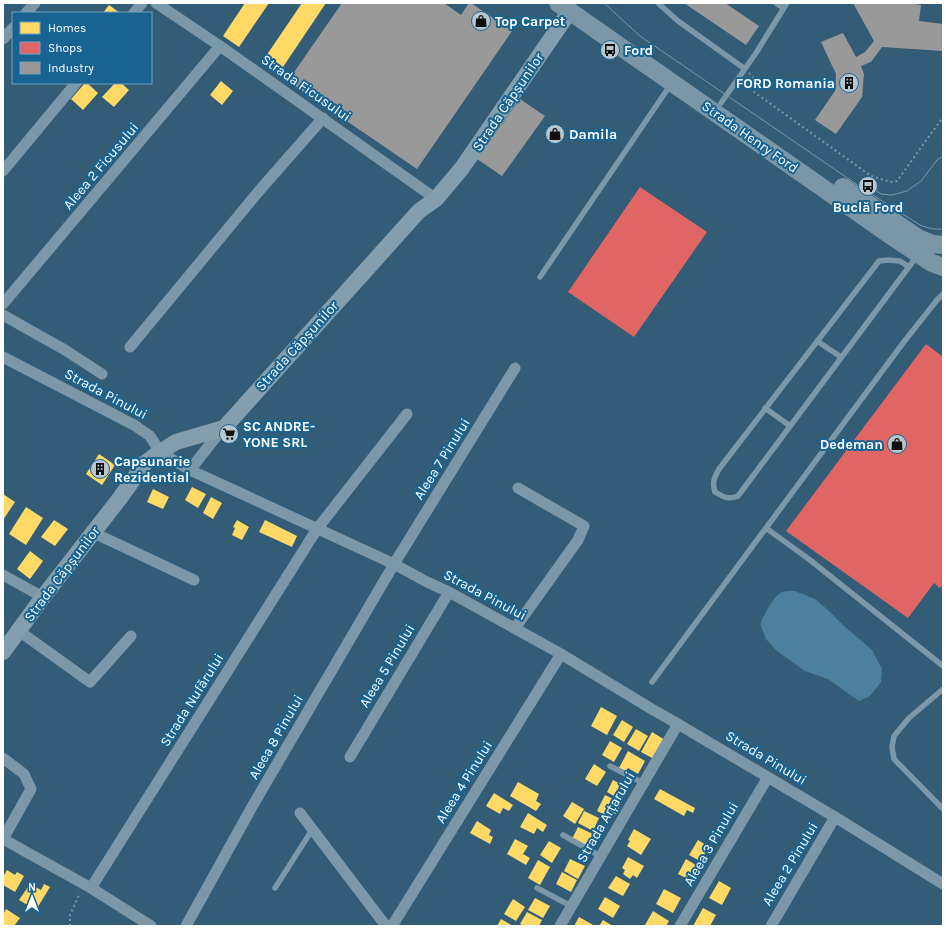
<svg xmlns="http://www.w3.org/2000/svg" width="946" height="929" font-family="Karla,sans-serif">
<style>
.water{fill:#4c809f}
.homes{fill:#ffd966}
.shops{fill:#e06666}
.industry{fill:#999}
.lines{fill:none;stroke-linecap:round;stroke-linejoin:round}
.path{stroke:#7b98a9;stroke-width:2;stroke-dasharray:2 3;stroke-linecap:butt}
.lane{stroke:#7b98a9;stroke-width:5.5}
.street{stroke:#7b98a9;stroke-width:11}
.secondary{stroke:#839ead;stroke-width:16}
.primary{stroke:#7a97a7;stroke-width:18}
.tram{stroke:#7c98a9;stroke-width:1}
.labels{text-anchor:middle;dominant-baseline:central;stroke-width:4;stroke-linejoin:round;paint-order:stroke}
.poi-label{font-size:14px;font-weight:bold;fill:#fff;stroke:#186391;text-anchor:start}
.street-label{font-size:14px;fill:#fff;stroke:#186391}
</style>
<rect width="100%" height="100%" fill="#335d76"/>
<path class="water" d="M795 591 815 599 829 611 844 626 872 650 882 669 881 682 870 696 859 701 828 679 805 671 777 651 766 639 760 624C764 615 773 596 782 592 785 591 791 591 795 591Z"/>
<path class="homes" d="M245 3H269L239 47 223 36Z
M302 3H326L279 73 262 62Z
M109 5 120 13H103Z
M221 81 233 91 222 105 210 95Z
M85 83H87L98 93 83 110 71 99Z
M115 83H121L129 90 114 107 102 97Z
M99 454 115 465 102 485 86 474Z
M192 487 206 494 198 508 185 500Z
M153 489 169 497 163 509 147 502Z
M3 494 15 502 3 520Z
M211 497 222 503 213 519 203 513Z
M26 507 43 518 26 545 9 534Z
M54 520 68 529 55 546 41 537Z
M237 520 249 527 242 540 232 535 235 528 233 527Z
M265 520 297 536 292 547 259 532Z
M30 551 43 561 30 579 17 569Z
M601 707 617 716 607 735 591 726Z
M622 720 633 727 624 742 613 735Z
M636 729 648 736 639 751 627 744Z
M652 732 665 740 654 759 641 752Z
M610 741 622 748 614 762 602 755Z
M628 751 645 761 638 774 628 768 626 771 619 768Z
M594 764 606 772 597 786 585 779Z
M613 780 628 788 621 800 607 792Z
M518 782 539 794 536 801 541 804 536 811 510 796Z
M660 789 695 808 693 813 687 810 684 816 654 799Z
M494 793 513 805 509 811 503 808 500 814 486 806Z
M605 795 621 803 616 814 611 812 609 817 597 811Z
M572 802 584 809 575 824 563 816Z
M584 811 599 818 593 831 578 823Z
M528 813 547 825 543 832 537 828 534 834 520 827Z
M477 821 491 830 489 835 493 837 490 844 470 833Z
M578 827 593 834 587 847 572 839Z
M634 829 651 839 641 855 627 846 630 841 628 840Z
M515 839 528 846 523 854 530 858 526 865 507 854Z
M698 840 709 847 700 861 689 855Z
M549 841 561 848 552 863 540 855Z
M628 857 644 866 637 878 633 875 630 879 623 874 625 870 622 868Z
M570 859 585 866 578 879 564 871Z
M686 859 699 867 692 881 678 874Z
M538 860 550 867 540 885 528 878Z
M7 870 15 875 17 872 24 876 15 892 3 885V877Z
M562 872 577 880 571 892 556 884Z
M616 876 630 884 623 896 608 888Z
M719 881 731 888 722 905 709 898Z
M30 884 41 890 44 884 50 887 36 910 19 900Z
M664 889 681 898 673 913 656 904Z
M605 897 620 906 613 918 598 909Z
M535 898 550 906 543 918 528 910Z
M513 899 525 907 516 921 504 914Z
M703 908 716 915 710 926H693Z
M6 909 20 918 14 926H3V915Z
M653 911 669 921 666 926 645 925Z
M527 912 542 920 539 926H524L520 924Z
M579 917 595 926H574Z
M501 919 513 926H497Z
M603 920 613 926H599Z"/>
<path class="shops" d="M640 187 707 232 634 337 568 292Z
M926 344 943 357V584L940 588 934 583 908 618 786 531Z"/>
<path class="industry" d="M342 3H444L461 15 469 3H471L512 31 417 169 288 81Z
M684 3H725L759 26 746 45Z
M853 3H913L915 4 921 5 919 21 943 24V51L882 47 871 62 861 66 864 74 862 97 836 134 815 120 835 91 836 74 821 42 843 33 856 57 865 52 874 41Z
M520 99 545 116 502 176 477 159Z"/>
<g class="lines">
<path class="path" d="M749 73 753 77 754 92 871 176 891 182 897 181 943 117
M70 926V915L80 893"/>
<path class="lane" d="M776 3 783 8
M659 4 678 21 745 69
M721 103 756 53 787 3
M909 267 900 261 888 260 879 261 719 469C714 478 712 482 715 492 723 497 729 500 738 496L917 256
M540 277 671 84
M817 341 841 357
M765 408 790 426
M766 528 810 560 943 666
M652 682 766 528 903 343 937 300 943 294
M943 689 909 718 894 736 892 747 894 759 943 809
M610 766 643 783
M563 835 600 856
M275 888 312 830
M537 888 571 906"/>
<path class="street" d="M156 3 220 46 436 199
M26 13 35 3
M134 13 142 3
M3 39 13 28
M3 171 76 83
M3 304 220 46
M3 315 65 350 102 374
M130 347 259 191 323 118
M3 357 134 425 150 436 160 452 190 470 394 564 427 582 449 592 561 654 650 708 678 724 835 817 943 884
M190 470 223 428
M94 533 194 580
M3 575 43 597
M515 628 578 540 584 526 518 488
M19 631 90 682 131 636
M350 757 449 592
M3 758 24 774 31 789 3 839
M300 813 386 926
M3 839 91 888 151 926
M91 888 317 529 407 414
M186 926 253 805 394 564 515 368
M392 926 561 654
M560 926 678 724
M680 926 768 777
M771 926 835 817"/>
<path class="secondary" d="M3 652 43 597 120 498 145 463 160 452 176 442 224 428 419 211 436 199 462 168 570 11"/>
<path class="primary" d="M558 3 893 237 932 263 943 267
M843 187 918 238 933 244 943 245"/>
<path class="tram" d="M604 3 640 36 865 190 920 225C928 228 935 230 943 229
M873 189 881 194 891 195 900 193 907 191 921 181 937 160 943 156"/>
</g>
<defs>
<g id="shop-disc" transform="scale(1)"><circle r="9.5" fill="#b8c6cf" stroke="#186391"/><path d="M-5-2.5h2.3a2.7 3.5 0 0 1 5.4 0H5L5.5 6h-11ZM-1.5-2.5h3a1.5 2.3 0 0 0-3 0Z" fill="#111"/></g>
<g id="bus-disc" transform="scale(1)"><circle r="9.5" fill="#b8c6cf" stroke="#186391"/><path d="M-5-6H5V4H4V6H2V4H-2V6H-4V4H-5ZM-3.5-4V0h7V-4ZM-3.5 1.2v1.5H-2V1.2ZM2 1.2v1.5H3.5V1.2Z" fill="#111"/></g>
<g id="building-disc" transform="scale(1)"><circle r="9.5" fill="#b8c6cf" stroke="#186391"/><path d="M-4-6H4V6H1V3H-1V6H-4ZM-2.5-4.3h1.7v1.8h-1.7ZM.8-4.3h1.7v1.8H.8ZM-2.5-1h1.7V.8h-1.7ZM.8-1h1.7V.8H.8Z" fill="#111"/></g>
<g id="supermarket-disc" transform="scale(1)"><circle r="9.5" fill="#b8c6cf" stroke="#186391"/><path d="M-6-5.5h2.5l.6 2H6L4.5 2H-2.5L-4.4-4H-6ZM-1.5 3.2a1.3 1.3 0 1 0 .1 0ZM3 3.2a1.3 1.3 0 1 0 .1 0Z" fill="#111"/></g>
</defs>
<g fill-rule="evenodd">
<use href="#shop-disc" x="481" y="21"/>
<use href="#bus-disc" x="610" y="50"/>
<use href="#building-disc" x="849" y="83"/>
<use href="#shop-disc" x="555" y="134"/>
<use href="#bus-disc" x="868" y="186"/>
<use href="#supermarket-disc" x="229" y="434"/>
<use href="#shop-disc" x="897" y="444"/>
<use href="#building-disc" x="100" y="469"/>
</g>
<g class="labels">
<g class="poi-label">
<text x="495" y="21">Top Carpet</text>
<text x="624" y="50">Ford</text>
<text x="835" y="83" text-anchor="end">FORD Romania</text>
<text x="569" y="134">Damila</text>
<text x="868" y="207" text-anchor="middle">Buclă Ford</text>
<text x="243" y="426">SC ANDRE-<tspan x="243" dy="16">YONE SRL</tspan></text>
<text x="883" y="444" text-anchor="end">Dedeman</text>
<text x="114" y="461">Capsunarie<tspan x="114" dy="16">Rezidential</tspan></text>
</g>
<g class="street-label">
<text transform="translate(306 88) rotate(35)">Strada Ficusului</text>
<text transform="translate(508 102) rotate(-56)">Strada Căpșunilor</text>
<text transform="translate(750 137) rotate(35)">Strada Henry Ford</text>
<text transform="translate(101 166) rotate(-50)">Aleea 2 Ficusului</text>
<text transform="translate(297 346) rotate(-48)">Strada Căpșunilor</text>
<text transform="translate(106 394) rotate(28)">Strada Pinului</text>
<text transform="translate(442 459) rotate(-58)">Aleea 7 Pinului</text>
<text transform="translate(62 574) rotate(-53)">Strada Căpșunilor</text>
<text transform="translate(485 595) rotate(28)">Strada Pinului</text>
<text transform="translate(387 666) rotate(-59)">Aleea 5 Pinului</text>
<text transform="translate(192 700) rotate(-58)">Strada Nufărului</text>
<text transform="translate(276 737) rotate(-60)">Aleea 8 Pinului</text>
<text transform="translate(766 758) rotate(31)">Strada Pinului</text>
<text transform="translate(464 782) rotate(-58)">Aleea 4 Pinului</text>
<text transform="translate(606 817) rotate(-60)">Strada Arțarului</text>
<text transform="translate(711 844) rotate(-60)">Aleea 3 Pinului</text>
<text transform="translate(790 864) rotate(-59)">Aleea 2 Pinului</text>
</g>
</g>
<rect width="946" height="929" fill="none" stroke="#ffffff" stroke-width="8"/>
<rect x="12" y="12" width="140" height="72" fill="#186391" stroke="#74a1bd"/>
<rect x="20" y="22" width="20" height="12" fill="#ffd966" stroke="#74a1bd"/>
<text x="48" y="32" font-size="12" fill="#ffffff">Homes</text>
<rect x="20" y="42" width="20" height="12" fill="#e06666" stroke="#74a1bd"/>
<text x="48" y="52" font-size="12" fill="#ffffff">Shops</text>
<rect x="20" y="62" width="20" height="12" fill="#999999" stroke="#74a1bd"/>
<text x="48" y="72" font-size="12" fill="#ffffff">Industry</text>
<g transform="translate(32 897)" stroke="#186391" stroke-width="3" paint-order="stroke">
<path d="M0-3L7 15L0 10L-7 15Z" fill="#ffffff"/>
<text y="-6" font-size="11" font-weight="bold" text-anchor="middle" fill="#ffffff">N</text>
</g>
</svg>
